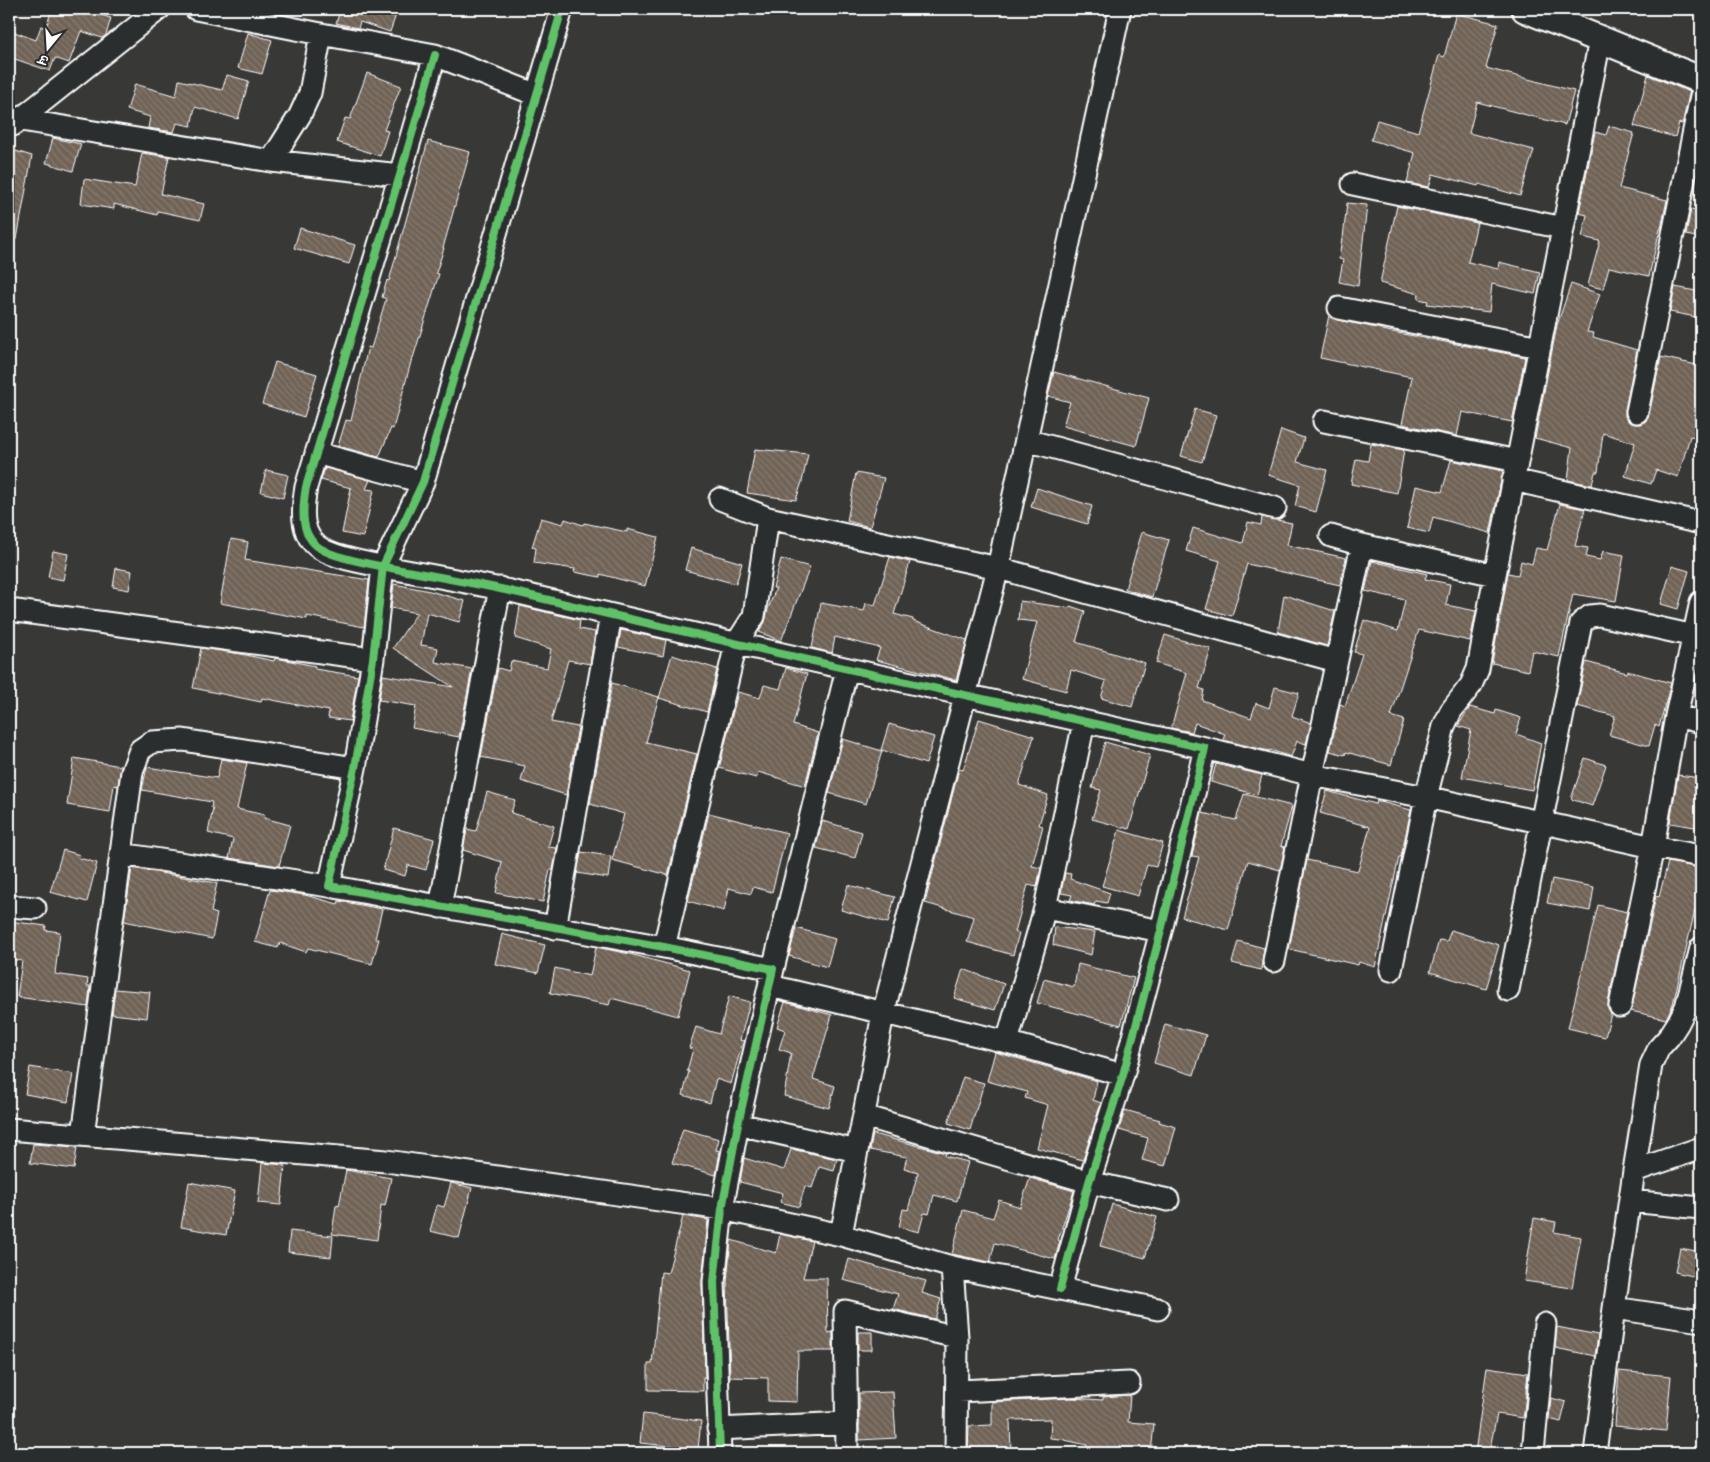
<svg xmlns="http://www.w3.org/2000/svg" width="1710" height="1462" font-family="Kalam,'Playpen Sans Deva',sans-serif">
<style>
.building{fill:url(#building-back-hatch);stroke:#fff}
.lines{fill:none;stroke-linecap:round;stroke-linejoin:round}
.minor-casing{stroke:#fff;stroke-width:25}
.tertiary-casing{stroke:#fff;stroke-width:30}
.minor{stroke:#2a2d2e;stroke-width:21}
.tertiary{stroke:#2a2d2e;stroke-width:26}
.cycleway-casing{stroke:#2a2d2e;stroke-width:11}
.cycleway{stroke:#61c268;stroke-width:8}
</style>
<defs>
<pattern id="building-back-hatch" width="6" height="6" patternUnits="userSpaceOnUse" patternTransform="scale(1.25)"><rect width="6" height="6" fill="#706357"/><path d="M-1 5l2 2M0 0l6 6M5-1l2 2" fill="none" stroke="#857a70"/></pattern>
</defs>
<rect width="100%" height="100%" fill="#383836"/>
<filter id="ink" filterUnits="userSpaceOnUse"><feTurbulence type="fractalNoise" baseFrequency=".02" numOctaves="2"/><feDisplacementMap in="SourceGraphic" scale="10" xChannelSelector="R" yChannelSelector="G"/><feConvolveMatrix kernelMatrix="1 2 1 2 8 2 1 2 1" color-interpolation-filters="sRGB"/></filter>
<g filter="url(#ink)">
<path class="building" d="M52 9H80L111 18 106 35 102 38 81 31 69 63 55 58 50 71 9 57V30L36 40 41 26 46 28Z
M331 9H398L390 32 360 22 358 28 336 23 339 14 330 12Z
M1456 13 1498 24 1486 68 1574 91 1565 125 1477 102 1469 133 1534 150 1520 196 1479 184 1478 186 1433 174 1429 187 1407 183 1415 153 1371 140 1377 120 1418 132 1439 55 1444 57Z
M248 33 272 40 262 74 238 68Z
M367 73 401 86 384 130 388 131 380 156 337 142 345 118 350 119Z
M227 75 249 81 238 119 195 107 191 126 177 123 174 132 148 128 150 117 127 110 135 84 176 96 179 80 222 90Z
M1648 75 1690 92 1682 124 1679 123 1675 137 1634 126Z
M1609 126 1634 133 1619 188 1667 200 1661 229H1660L1649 276 1609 267 1603 289 1588 285 1600 241 1582 237 1587 215 1579 213 1595 132 1606 135Z
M53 138 81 144 73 171 46 163Z
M428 141 470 152 443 248H444L436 273 439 274 413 358H412L393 429 391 428 379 457 338 446 346 420 351 421 368 347 371 348 386 299 382 297 387 280 389 281Z
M9 149 32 156 17 239 9 238Z
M142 153 169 157 161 194 204 204 200 220 158 211 157 215 114 204V209L81 204 84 179 135 187Z
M1347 203 1367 205 1358 286 1339 282 1343 260 1339 259 1342 238H1343Z
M1397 206 1477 223 1468 262 1498 269 1499 262 1540 272 1535 294 1492 284 1489 312 1427 304 1428 301 1418 299 1419 294 1380 283Z
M1691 209 1701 211V238L1686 235Z
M300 228 355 245 349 264 294 248Z
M1571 284 1600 294 1587 332 1594 333 1593 337 1637 350 1625 410V416L1629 422 1635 424H1640L1646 421 1649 415 1661 357 1701 366V438L1690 436 1678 477 1656 470 1651 484 1625 476 1635 443 1603 433 1598 472H1595L1592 485 1568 480 1572 448 1535 438 1557 325Z
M1675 287 1701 292V318L1670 312Z
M1329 315 1337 320 1382 329V330L1525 357 1512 422 1462 412 1457 436 1402 424 1412 377 1320 358Z
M275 362 317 374 304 417 262 404Z
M1054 372 1149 398 1136 446 1063 426 1070 402 1048 396Z
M1195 409 1216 415 1202 462 1181 456Z
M1281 430 1304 438 1297 462 1327 470 1316 512 1295 506 1300 485 1268 475Z
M1371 444 1404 450 1397 493 1351 484 1356 459 1368 461Z
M755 449 808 454 802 482 796 500 747 493Z
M1451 460 1503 471 1490 533 1433 517 1429 533 1407 528 1416 486 1442 492Z
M325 468 370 480 366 489 374 490 363 537 342 533 351 488 321 480Z
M266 470 288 475 283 498 261 492Z
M856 473 884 478 870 527 847 521Z
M1037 488 1092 506 1087 524 1031 507Z
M1560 504 1585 509 1575 546 1588 548 1586 557 1600 560 1603 551 1624 555 1616 601 1573 594 1559 657 1532 651 1528 671 1492 663 1508 573 1518 575 1521 561 1532 564 1536 548 1547 550Z
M1262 517 1292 523 1287 545 1346 558 1340 585 1247 564 1232 616 1206 609 1220 561 1186 551 1193 528 1243 543 1248 522 1261 525Z
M541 518 563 524 565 519 583 525 584 523 627 532V529L658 537 645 586 600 574V577L574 572 575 569 534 563 536 548 532 547Z
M1142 532 1169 540 1152 597 1125 589Z
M231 539 248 542 245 560 369 580 364 627 307 616V619L220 603Z
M691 548 742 563 736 584 685 570Z
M53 551 68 554 63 580 48 577Z
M890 557 910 562 894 614 913 619V621L967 640 956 680 876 660 880 648 835 637 832 653 812 648 821 603 864 611 866 603 875 605Z
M781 559 810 567 781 641 759 632 765 622 768 609 776 588H773Z
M1372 561 1427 574 1425 579 1450 584 1446 605 1476 611 1470 641 1419 630 1391 716 1404 720 1391 765 1346 752 1345 755 1330 751 1340 704 1345 706 1362 654 1354 652 1364 620 1398 631 1405 600 1365 591Z
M1672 566 1689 571 1678 609 1661 604Z
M116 568 132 571 129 590 113 587Z
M394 584 430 591 465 601 459 622 427 613 421 645 438 648 435 662 472 669 459 737 412 728 416 706 379 700 383 675 453 687 393 648 417 613 391 608Z
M1284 595 1335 611 1327 646 1278 632Z
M1020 601 1069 608 1070 606 1085 611 1076 642 1145 663 1132 707 1101 698 1106 681 1071 670 1066 691 1022 679 1037 622 1018 620Z
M520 606 580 620 579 629 595 632 590 664 568 660 551 722 578 727 566 795 521 781 525 766 481 757 498 668 509 671 511 661 547 668 551 649 515 638Z
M621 630 666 640 663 656 618 647Z
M1165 635 1211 649 1199 688 1204 690 1202 700 1251 718 1256 703 1269 708 1275 687 1299 693 1292 716 1311 723 1306 744 1297 741 1291 757 1270 750 1269 751 1223 740 1225 734 1195 723 1192 732 1171 728 1187 673 1156 663Z
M201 648 241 654 274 661 275 658 281 659 315 666V669L358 676 350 721 328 718 329 711 262 698 261 702 193 688Z
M672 655 717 669 707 712 659 698Z
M1586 662 1627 673 1628 671 1671 683 1659 727 1655 725 1649 746 1609 735 1615 716 1577 706Z
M786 668 807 674 793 725 818 733 805 786 758 772 756 778 719 768 738 692 760 698 764 685 780 689Z
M612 683 659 697 646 742 697 754 668 875 612 860 624 814 590 804Z
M1470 707 1495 714 1496 710 1521 718 1516 734 1541 743 1532 790 1462 777 1471 730 1458 726Z
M979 719 1034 736 1019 785 1048 795 1039 825 1043 826 1032 866 1041 868 1037 887 1028 885 1015 932 1019 933 1013 955 967 942 974 917 925 903 959 769 963 770Z
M889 724 934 737 926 764 881 750Z
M843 739 882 751 866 804 829 793Z
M1105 742 1150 755 1129 829 1092 819 1101 790 1092 788Z
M74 758 121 766 118 786 114 785 110 812 67 805Z
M1585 758 1606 765 1592 806 1571 799Z
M221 759 247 763 237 809 265 815 264 818 290 825 279 866 229 858 233 839 208 833 213 808H211L212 802 142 790 147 767 217 778Z
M1216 764 1262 775 1257 795 1211 782Z
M1678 775 1701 778V828L1670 823Z
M1327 791 1376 804 1377 801 1411 810 1401 857H1399L1375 967 1359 962 1358 965 1289 949 1307 860 1358 871 1370 827 1320 813Z
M487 792 515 800 511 813 554 826 548 847 557 848 553 870H550L543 902 496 893 502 862 463 850 467 829 476 831Z
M1244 794 1292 806 1281 846 1285 847 1280 870 1248 861 1228 930 1182 917 1199 857 1192 856 1202 813 1236 820Z
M709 813 787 833 772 892 753 887 751 894 729 888 724 911 688 901Z
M822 821 862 832 855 858 816 848Z
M394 828 434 839 426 870 408 865 405 876 383 870Z
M1119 830 1163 843 1156 867 1147 865 1138 896 1102 886Z
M63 850 80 855 79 858 97 863 87 902 50 892Z
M581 852 611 856 608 878 577 873Z
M1668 862 1701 868V885L1673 1004 1666 1019 1631 1011 1656 896 1659 897Z
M132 868 217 883 211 912 217 914 212 939 124 921Z
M1065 873 1071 874 1070 879 1110 893 1107 903 1096 901 1094 905 1070 900 1072 895 1061 893Z
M1552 879 1594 887 1590 911 1547 903Z
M848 885 895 897 888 923 841 910Z
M270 890 305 895 338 904 339 901 382 909 375 939H379L372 964 308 948 306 952 280 943 278 948 255 942Z
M1598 905 1627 912 1608 1003V1009L1611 1014 1605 1037 1568 1028Z
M9 921 46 926 45 930 60 932 55 974 88 979 87 986H90L88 1007 17 997 22 961 9 959Z
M1055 927 1095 932 1091 955 1053 945Z
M796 928 835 939 827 967 789 956Z
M1451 930 1499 945 1486 989 1430 972 1439 940 1447 941Z
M502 934 545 945 538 973 495 964Z
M1238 941 1264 948 1261 970 1232 963Z
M596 947 630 954 690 970 678 1016 611 998 609 1005 550 993 555 968 590 976Z
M1078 964 1134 978 1121 1025 1037 1003 1044 979 1074 987Z
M963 969 1004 984 995 1010 954 998Z
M115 989 150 992 147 1018 112 1014Z
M729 996 750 1002 740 1040 743 1041 731 1084 716 1079 710 1103 683 1095 689 1071H687L693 1049 689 1048 696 1027 719 1034Z
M785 1002 832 1015 813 1079 835 1086 829 1108 784 1096 791 1053 779 1049 785 1030 777 1027Z
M1165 1024 1206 1035 1194 1075 1154 1063Z
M995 1052 1097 1081 1093 1100 1101 1103 1083 1160 1037 1148 1048 1105 1025 1098 1027 1092 987 1081Z
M30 1067 73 1074 68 1102 25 1094Z
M963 1077 984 1083 970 1130 948 1123Z
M1125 1110 1160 1120 1159 1122 1176 1127 1165 1166 1142 1160 1148 1138 1119 1130Z
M683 1129 719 1139 716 1150 720 1151 716 1175 672 1163Z
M873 1134 946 1153 945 1156 968 1162 957 1201 934 1195 929 1214 924 1213 919 1232 899 1227 903 1209 908 1210 918 1172 904 1168 907 1157 870 1150Z
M33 1144 77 1147 74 1169 30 1163Z
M791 1149 837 1159 834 1171 819 1167 812 1188 805 1186 799 1207 780 1202 783 1193 740 1182 744 1158 784 1170Z
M262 1163 285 1165 281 1205 258 1203Z
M346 1170 391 1178 385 1206 381 1205 377 1240 332 1234 336 1205 339 1206Z
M1030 1178 1074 1191 1058 1240 1060 1241 1055 1259 995 1243 990 1262 952 1254 963 1210 993 1218 999 1200 1020 1207Z
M189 1182 235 1191 226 1235 181 1227Z
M451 1183 472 1188 459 1238 430 1231 437 1205 444 1207Z
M1112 1204 1157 1217 1145 1258 1100 1246Z
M683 1216 708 1220 702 1282 705 1377H703V1391L648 1390V1364H652L661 1272 668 1273Z
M1534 1218 1556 1222 1554 1232 1581 1237 1572 1288 1524 1281Z
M290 1231 333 1236 331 1257 288 1252Z
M780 1234 812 1241 803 1278H827L828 1333 833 1332V1351H798L797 1402 768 1401V1378L730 1377 727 1282 731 1240 776 1253Z
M1680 1248 1701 1252 1697 1277 1675 1272Z
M849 1259 926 1281 922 1293 941 1299 935 1319 893 1309 898 1294 843 1280Z
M1557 1327 1598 1335 1595 1356 1555 1348Z
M858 1332H872V1350H858Z
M1487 1367 1528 1373 1524 1412 1523 1418 1497 1414 1489 1453H1475Z
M1619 1371 1671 1376 1666 1431 1615 1426Z
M893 1392 896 1438 859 1440V1393Z
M1130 1395 1128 1422 1154 1424 1151 1453H1085L1087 1445 1060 1439 1050 1438 1051 1419 1010 1420 1011 1453H968L969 1426 992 1425V1402L1071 1398 1103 1400V1397Z
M1551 1398 1566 1402 1561 1422 1549 1419Z
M643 1414 701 1421 698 1449 640 1443Z"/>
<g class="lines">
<g class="minor-casing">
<path id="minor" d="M196 9 321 34 435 55 537 95
M562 9 423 482 383 566 373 659 355 768 329 886 664 947 773 969 738 1124 722 1209 714 1282 720 1453
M435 55 400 175 306 487C302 510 299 539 325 551 343 560 380 566 401 570 446 578 491 586 536 597 758 650 982 699 1205 748L1161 931 1123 1075 1089 1182 1060 1289
M9 118 271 161 400 175
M13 125 159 9
M271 161 300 115 310 93 321 34
M1353 184 1563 228
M1339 308 1540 347
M1637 412 1701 96
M1324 421 1517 461
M1026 440 1275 508
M316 453 423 482
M1513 480 1701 523
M720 499 768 518 998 568 1336 661
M1331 536 1362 545 1495 575
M9 610 373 659
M1676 716 1701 722
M1205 748 1312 775 1426 797 1653 847 1701 856
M121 854 329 886
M9 906 35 908
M440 907 500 588
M1045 908 1161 931
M555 928 611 615
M664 947 736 644 754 616 768 518
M1274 961 1312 775 1362 545
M773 969 847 669
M1391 970 1426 797 1444 726 1451 711 1471 685 1478 669 1495 575 1600 40
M770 986 1007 1042 1123 1075
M1508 990 1581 623 1590 616 1600 615 1694 636
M1620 1006 1653 847 1676 716 1701 602
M1007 1042 1045 908 1084 722
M864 1116 1089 1182 1168 1200
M738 1124 857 1151
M9 1129 386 1161 722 1209 841 1235 952 1267 957 1337 956 1453
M83 1135 132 772 140 750 152 742 183 740 355 768
M1634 1171 1701 1148
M1630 1201 1701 1208
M841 1235 883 1014 998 568 1120 9
M952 1267 1158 1309
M1614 1308 1701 1321
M958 1391 1129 1383
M718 1429 847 1423
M847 1453 845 1311 957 1337
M1533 1453 1545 1324
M1595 1453 1614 1308 1634 1171 1651 1065 1659 1048 1669 1037 1678 1023 1686 1007 1701 948"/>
</g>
<g class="tertiary-casing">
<path id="tertiary" d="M1525 9 1701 80"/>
</g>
<use href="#minor" class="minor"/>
<use href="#tertiary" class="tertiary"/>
<g class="cycleway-casing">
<path id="cycleway" d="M562 9 423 482 383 566 373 659 355 768 329 886 664 947 773 969 738 1124 722 1209 714 1282 720 1453
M435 55 400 175 306 487C302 510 299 539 325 551 343 560 380 566 401 570 446 578 491 586 536 597 758 650 982 699 1205 748L1161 931 1123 1075 1089 1182 1060 1289"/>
</g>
<use href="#cycleway" class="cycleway"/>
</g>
</g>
<rect width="1710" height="1462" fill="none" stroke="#2a2d2e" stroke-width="30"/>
<rect x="15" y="15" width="1680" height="1432" fill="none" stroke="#fff" stroke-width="2" filter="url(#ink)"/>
<g transform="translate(48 48) rotate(198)" stroke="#2a2d2e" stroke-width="4" paint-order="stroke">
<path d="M0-4L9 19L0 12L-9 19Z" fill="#ffffff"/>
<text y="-8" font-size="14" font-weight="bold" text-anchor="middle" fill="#ffffff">उ</text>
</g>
</svg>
